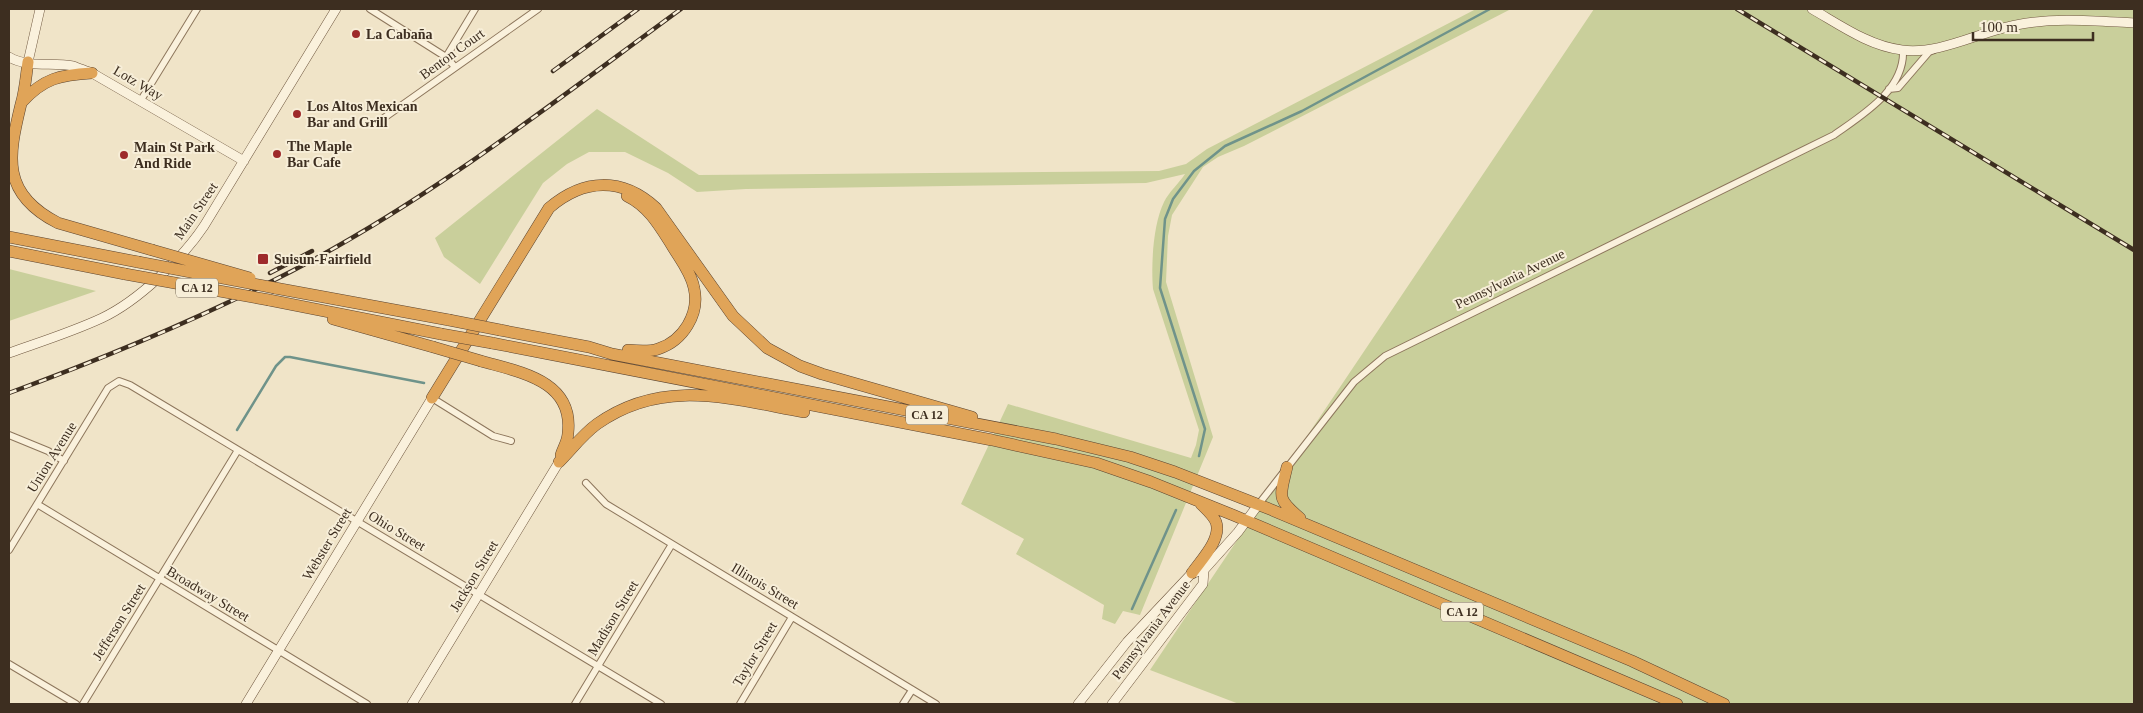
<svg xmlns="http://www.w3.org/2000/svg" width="2143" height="713" font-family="Georgia,serif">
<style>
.green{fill:#c9cf9b}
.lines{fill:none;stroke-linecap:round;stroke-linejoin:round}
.stream{stroke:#6f938a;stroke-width:2.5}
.street-casing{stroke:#8d765c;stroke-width:8}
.secondary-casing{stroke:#6f573f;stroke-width:10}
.highway-casing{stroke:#5b4430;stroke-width:12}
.street{stroke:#faf1dc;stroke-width:6}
.secondary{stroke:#faf1dc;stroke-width:9}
.highway{stroke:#e0a458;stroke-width:11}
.rail-casing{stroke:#3d2e20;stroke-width:4.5}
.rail{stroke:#f7eed8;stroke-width:2.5;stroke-dasharray:8;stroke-linecap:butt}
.highway-bridge-casing{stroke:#5b4430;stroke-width:12;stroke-linecap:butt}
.highway-bridge{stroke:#e0a458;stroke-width:11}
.poi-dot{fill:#9e2a2b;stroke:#f7eed8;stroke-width:2}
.labels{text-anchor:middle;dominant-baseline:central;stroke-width:4;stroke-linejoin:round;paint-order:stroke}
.shield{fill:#f7eed8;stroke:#756857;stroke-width:1}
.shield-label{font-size:12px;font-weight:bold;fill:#3d2e20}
.poi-label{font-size:14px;font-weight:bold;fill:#3d2e20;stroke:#f7eed8;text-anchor:start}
.street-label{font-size:14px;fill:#3d2e20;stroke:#f7eed8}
</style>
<rect width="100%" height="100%" fill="#f0e4c8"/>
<path class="green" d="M1476 9H1511L1244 146 1218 157 1203 167 1172 215 1168 236 1166 282 1213 437 1140 615 1123 611 1115 624 1102 619 1104 605 1016 554 1024 539 961 504 1008 404 1191 458 1196 445 1199 430 1153 289C1151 265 1153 224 1164 202 1169 192 1179 183 1185 174L1146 183 746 189 697 192 668 173 625 152H589L567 164 543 183 480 284 444 257 435 238 597 109 699 175 1159 171 1186 164 1207 149Z
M1594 9H2134V704H1239L1150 670Z
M9 269 96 291 9 321Z"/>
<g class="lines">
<path class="stream" d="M237 430 276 366 285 357H290L424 383
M1199 456 1205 429 1160 288 1165 219 1173 199 1194 171 1225 146 1302 111 1490 9
M1132 609 1176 510"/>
<g class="street-casing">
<path id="street" d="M370 9 446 57 455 67
M446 57 475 9
M1889 89 1898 88 1929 52 1934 50
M141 100 197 9
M381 120 538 9
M432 398 493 436 511 441
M9 435 48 451 64 461
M586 483 606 504 936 704
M37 504 367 704
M1258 505 1354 382 1385 356 1834 135C1862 115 1905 90 1903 50
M9 550 108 388 119 381 130 385 661 704
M9 664 76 704
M83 704 238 450
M575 704 672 544
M740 704 792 617
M903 704 912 690"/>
</g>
<g class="secondary-casing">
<path id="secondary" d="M1812 9C1840 25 1869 46 1902 50 1940 55 1979 32 2016 25 2055 17 2095 21 2134 23
M9 57C28 68 52 62 73 66 79 68 86 71 92 73L244 161
M28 62 40 9
M9 353C40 342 72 332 102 318 138 301 182 259 204 226L336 9
M246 704 432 398
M412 704 559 462
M1078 704 1127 642 1192 573 1197 572
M1112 704 1203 584 1204 570 1238 532 1258 505"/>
</g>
<g class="highway-casing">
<path id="highway" d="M28 62C26 76 25 91 21 104 8 157 1 194 58 223L152 250
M22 102C44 78 60 75 92 73
M627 196C648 206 659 225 671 244 679 258 691 272 694 288 700 314 683 341 658 349 649 352 638 351 628 350
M9 237 138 262
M9 251 125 274
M275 288 449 320
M269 300 441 334
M333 319 433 347
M500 330 589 347 612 354 1056 439 1130 457 1175 472 1272 510 1632 661 1724 704
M492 343 992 440 1096 463 1151 482 1233 515 1677 704
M481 361C519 372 574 380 568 433 568 441 563 448 561 455
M432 398 549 208C584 178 622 177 656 208L733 316 767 348 800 366 822 374 972 417
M559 462C572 449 582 435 597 424 663 377 731 399 804 412
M1287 467C1280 497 1276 498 1300 518
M1192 573C1201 560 1222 539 1216 522 1213 515 1206 509 1201 504"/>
</g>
<use href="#street" class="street"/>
<use href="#secondary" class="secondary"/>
<use href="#highway" class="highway"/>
<g class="rail-casing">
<path id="rail" d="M1737 9 2134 250
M553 71 638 9
M270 273 312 251
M9 393C105 358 201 318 292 271 431 199 555 101 681 9"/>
</g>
<use href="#rail" class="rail"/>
<g class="highway-bridge-casing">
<path id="highway-bridge" d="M152 250 250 278
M138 262 275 288
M125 274 269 300
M449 320 500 330
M441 334 492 343
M433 347 481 361"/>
</g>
<use href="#highway-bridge" class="highway-bridge"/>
</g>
<g class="poi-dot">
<circle cx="356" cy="34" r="5"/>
<circle cx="297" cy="114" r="5"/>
<circle cx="277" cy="154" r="5"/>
<circle cx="124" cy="155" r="5"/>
<rect x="257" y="253" width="12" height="12" rx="2.5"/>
</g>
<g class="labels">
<g class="shield">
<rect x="176" y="278.5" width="42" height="19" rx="4"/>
<rect x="906" y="405.5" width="42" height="19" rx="4"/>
<rect x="1441" y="602.5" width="42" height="19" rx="4"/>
</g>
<g class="shield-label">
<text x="197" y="288">CA 12</text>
<text x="927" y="415">CA 12</text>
<text x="1462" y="612">CA 12</text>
</g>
<g class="poi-label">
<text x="366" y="34">La Cabaña</text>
<text x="307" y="106">Los Altos Mexican<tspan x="307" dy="16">Bar and Grill</tspan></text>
<text x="287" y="146">The Maple<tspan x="287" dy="16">Bar Cafe</tspan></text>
<text x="134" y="147">Main St Park<tspan x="134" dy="16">And Ride</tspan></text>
<text x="274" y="259">Suisun-Fairfield</text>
</g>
<g class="street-label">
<text transform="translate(452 54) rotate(-36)">Benton Court</text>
<text transform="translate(138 83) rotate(30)">Lotz Way</text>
<text transform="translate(196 211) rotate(-56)">Main Street</text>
<text transform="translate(1510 279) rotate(-26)">Pennsylvania Avenue</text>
<text transform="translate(52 457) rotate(-58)">Union Avenue</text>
<text transform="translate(397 531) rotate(31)">Ohio Street</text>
<text transform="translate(327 544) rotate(-59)">Webster Street</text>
<text transform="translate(474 576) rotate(-59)">Jackson Street</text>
<text transform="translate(765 586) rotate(31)">Illinois Street</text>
<text transform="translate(208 594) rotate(31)">Broadway Street</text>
<text transform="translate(613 618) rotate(-59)">Madison Street</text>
<text transform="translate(119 622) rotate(-58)">Jefferson Street</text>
<text transform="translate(1151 630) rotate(-53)">Pennsylvania Avenue</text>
<text transform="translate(755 654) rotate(-59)">Taylor Street</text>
</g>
</g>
<rect width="2143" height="713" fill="none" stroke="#3d2e20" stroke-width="20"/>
<path d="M1973 32v8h120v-8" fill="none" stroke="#3d2e20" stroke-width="2.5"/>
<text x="1980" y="32" font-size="15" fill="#3d2e20" stroke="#f7eed8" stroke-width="4" paint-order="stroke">100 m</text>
</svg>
